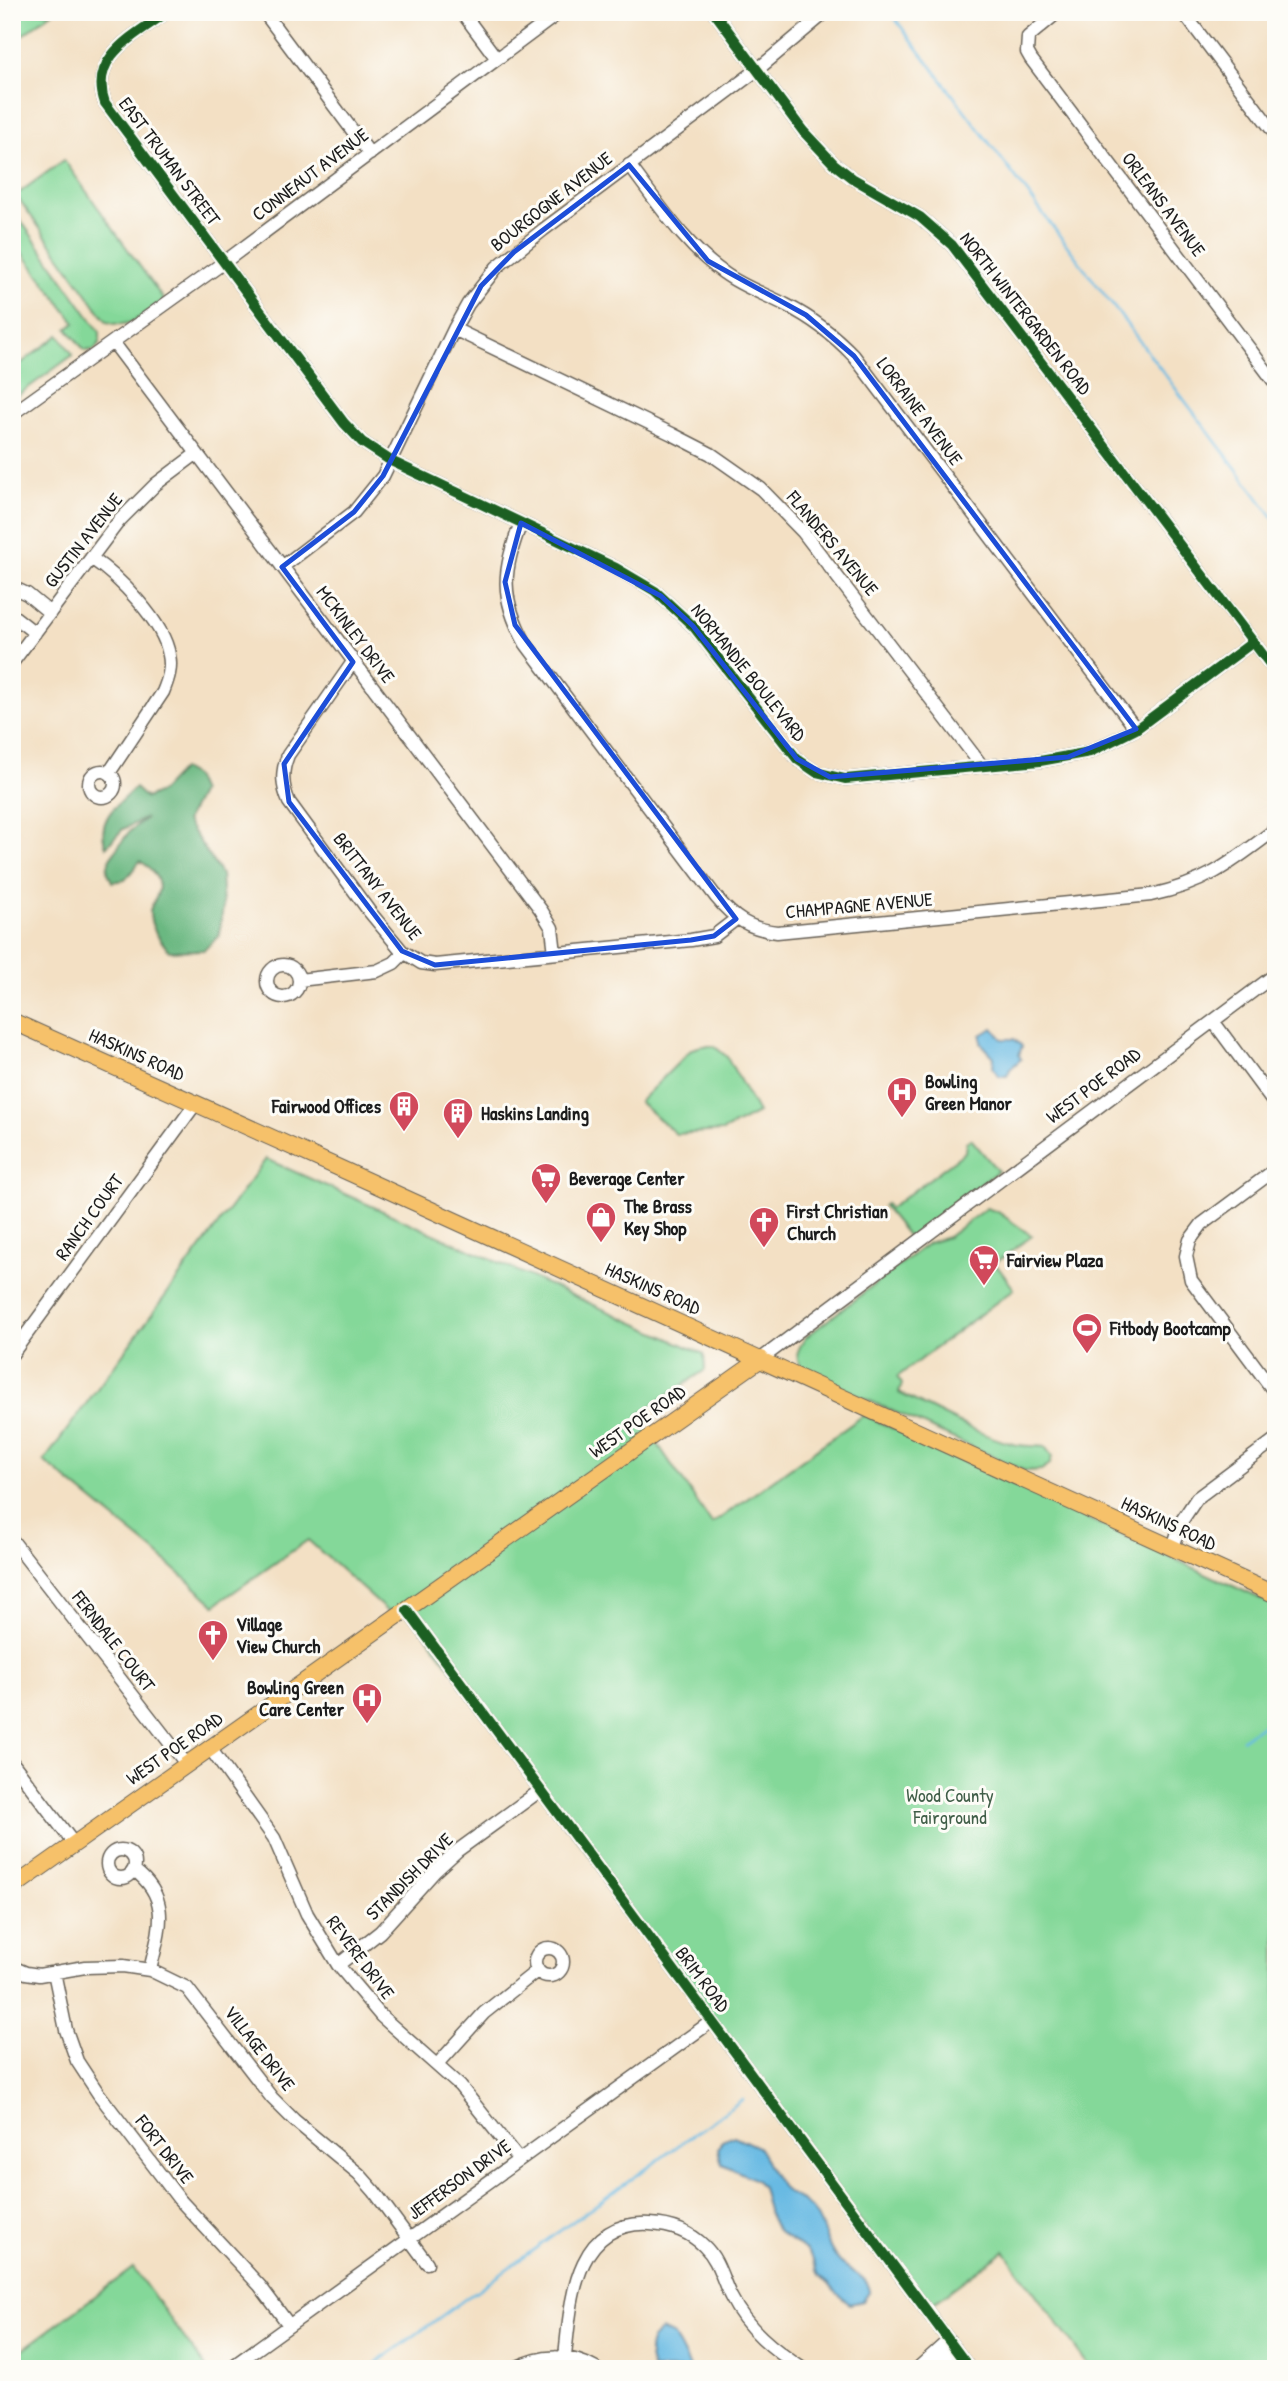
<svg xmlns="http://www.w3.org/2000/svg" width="1288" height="2381" font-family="'Patrick Hand',sans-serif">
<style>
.green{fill:#84d899;stroke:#507a5a;stroke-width:2}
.forest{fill:#6bb881;stroke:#446a4e;stroke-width:2}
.water{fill:#67bae3;stroke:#426b80;stroke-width:2}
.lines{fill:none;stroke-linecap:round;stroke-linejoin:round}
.stream{stroke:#67bae3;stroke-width:2.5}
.minor-casing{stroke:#676157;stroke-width:15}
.major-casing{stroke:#676157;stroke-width:18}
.minor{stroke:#fff;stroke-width:12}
.major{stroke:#f6c16b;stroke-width:16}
.cycleway-casing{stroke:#fdfcf7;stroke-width:15}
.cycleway{stroke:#1b5e20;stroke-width:10}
.marked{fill:none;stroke:#1d4ed8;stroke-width:5;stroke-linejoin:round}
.labels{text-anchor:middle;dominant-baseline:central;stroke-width:6;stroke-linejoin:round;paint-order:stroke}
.street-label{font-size:19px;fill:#1c1c1c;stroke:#fdfcf7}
.poi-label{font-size:19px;font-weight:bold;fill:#1c1c1c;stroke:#fdfcf7;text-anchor:start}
.park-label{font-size:19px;fill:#405e48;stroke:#fdfcf7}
</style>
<rect width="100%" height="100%" fill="#fdfcf7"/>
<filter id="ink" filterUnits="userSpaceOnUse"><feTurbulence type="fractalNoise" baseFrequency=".0143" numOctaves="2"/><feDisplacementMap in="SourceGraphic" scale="14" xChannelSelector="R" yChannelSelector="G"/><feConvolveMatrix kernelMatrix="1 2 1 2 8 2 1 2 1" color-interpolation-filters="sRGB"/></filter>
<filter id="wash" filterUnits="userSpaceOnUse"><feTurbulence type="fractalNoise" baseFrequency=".00686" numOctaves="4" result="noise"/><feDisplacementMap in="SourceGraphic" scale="28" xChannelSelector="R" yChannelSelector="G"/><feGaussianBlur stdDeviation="1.57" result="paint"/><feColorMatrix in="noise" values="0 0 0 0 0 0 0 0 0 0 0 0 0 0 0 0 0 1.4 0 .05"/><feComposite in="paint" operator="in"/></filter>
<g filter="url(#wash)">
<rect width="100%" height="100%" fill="#f3e0c4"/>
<path class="green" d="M12 12H53L12 43Z
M64 160 164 300C144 315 132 330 107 322L16 195Z
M12 208 100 332V343L94 350 85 351 67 329 75 323 12 239Z
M59 335 73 355 17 396 12 390V370Z
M702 1046H714L727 1057 758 1113 723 1131 676 1134 639 1102 692 1049Z
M971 1139 998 1171 910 1239 883 1206 886 1204 889 1209 965 1152 966 1142Z
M266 1159 704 1354 705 1370 638 1415 712 1524 864 1415 1276 1606V1760L1267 1766 1276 1778V2369H1091L1004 2251 925 2309 408 1610 388 1612 308 1540 215 1605 153 1550 44 1461Z
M986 1208 998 1212 1032 1236 995 1263 1014 1289 897 1377 902 1384 899 1393C935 1410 975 1434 1013 1444 1024 1447 1034 1445 1045 1447L1052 1456 1050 1464 1041 1470 1025 1471 806 1372C793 1359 796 1351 806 1337L928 1243 948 1237Z
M133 2268 207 2369H30L18 2353Z"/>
<path class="forest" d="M182 769 194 776 201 792 186 821 221 874 223 907 219 936 204 950 169 951C159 938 150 928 150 912 150 905 157 899 158 892 162 879 150 867 140 861L125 880 112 882 107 870 110 858 129 832 146 818 123 829 106 847C96 820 115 806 135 788L146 798 160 792Z"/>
<path class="water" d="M993 1028 1002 1039H1014L1022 1046 1019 1055 1021 1059 1010 1069 1007 1076H999L993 1067 994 1057 981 1043V1035Z
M734 2136 758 2147C767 2159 770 2174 780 2185 789 2197 806 2200 814 2212 825 2227 826 2248 839 2261 850 2272 867 2275 870 2291L863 2301 850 2304 843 2299 818 2273 812 2258 806 2250 777 2231 769 2214 762 2187 756 2180 722 2164 718 2149 722 2141Z
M661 2330 674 2336 691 2369H652C647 2354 647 2339 661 2330Z"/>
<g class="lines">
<path class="stream" d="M890 12 1276 521
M1242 1739 1276 1715
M368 2369 743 2099"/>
</g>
</g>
<g filter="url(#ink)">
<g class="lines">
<g class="minor-casing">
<path id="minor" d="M167 12C136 35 88 56 105 103L344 423 362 442 391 461 616 568 655 591 693 626 797 759 816 772 845 779 1040 761 1090 752 1136 729 1253 642
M264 12 370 154
M462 12 497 59
M714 12 803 131 834 164 852 178 920 217 952 245 1276 672
M1058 12 1028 37 1027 52 1031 59 1276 384
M1183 12 1276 135
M629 165C658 203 685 246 724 273 743 287 765 294 786 305 812 318 834 335 854 356L1136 729
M454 329 672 434 711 454 761 489 803 532 982 766
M113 342 541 910 552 928 555 953
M12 414 223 263 560 12
M521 523C502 571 500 598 526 644L716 897C734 919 750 929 777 932L1151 895C1207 883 1231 863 1276 829
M91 558C118 576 164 622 169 655 172 668 168 680 163 692L109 773
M282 567 354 512 383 476 454 329 468 304 497 267 543 230 757 70 826 12
M12 587 27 594 50 613
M12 615 35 633
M353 662 288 755C281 772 282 786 289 802L369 911 402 951 421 963 435 965 691 940 714 936 736 919
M12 663 119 521 156 484 196 454
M89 784a13 13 0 1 1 26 0a13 13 0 1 1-26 0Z
M267 981a16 16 0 1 1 32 0a16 16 0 1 1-32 0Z
M299 980 377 971 394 963 404 953
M1213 1021 1276 1106
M1276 1169 1202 1224 1190 1240 1186 1256 1191 1280 1276 1394
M12 1354 196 1103
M761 1359 1276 974
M12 1540 187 1765
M1173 1548 1181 1522 1197 1498 1276 1439
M407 1610 970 2369
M210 1748 274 1838 307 1914 338 1965 381 2016 460 2086 519 2160
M12 1762 74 1844
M107 1864a14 14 0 1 1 28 0a14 14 0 1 1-28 0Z
M134 1870C173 1899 159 1931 150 1970
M535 1962a14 14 0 1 1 28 0a14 14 0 1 1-28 0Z
M338 1965 380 1932 435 1871 457 1851 541 1790
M12 1967 26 1973 39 1975 85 1967 123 1966 150 1970 187 1988 272 2098 294 2120 359 2174 374 2191 427 2263
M54 1972 66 2030 77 2061 98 2093 179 2199 260 2286 289 2325
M437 2065 484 2013 538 1970
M565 2356C571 2302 574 2220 650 2224 671 2225 689 2231 704 2246 719 2260 722 2280 731 2297 747 2329 774 2350 803 2369
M229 2369 712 2021
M513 2369C542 2354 568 2353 596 2369
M917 2369 949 2340
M931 2369 955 2349"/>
</g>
<g class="major-casing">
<path id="major" d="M12 1021 337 1167 1276 1595
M12 1888 761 1359"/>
</g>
<use href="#minor" class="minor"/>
<use href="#major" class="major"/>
<g class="cycleway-casing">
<path id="cycleway" d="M167 12C136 35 88 56 105 103L344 423 362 442 391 461 616 568 655 591 693 626 797 759 816 772 845 779 1040 761 1090 752 1136 729 1253 642
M714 12 803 131 834 164 852 178 920 217 952 245 1276 672
M407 1610 970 2369"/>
</g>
<use href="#cycleway" class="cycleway"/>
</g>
</g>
<path class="marked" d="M629 165 708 261 806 315 854 356 1136 729 1068 757 830 777 797 759 693 626 661 596 521 523 505 582 515 625 736 919 714 936 691 940 435 965 402 951 289 802 284 764 353 662 282 567 354 512 383 476 481 286 514 252Z"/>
<defs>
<g id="hospital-pin" transform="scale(1.575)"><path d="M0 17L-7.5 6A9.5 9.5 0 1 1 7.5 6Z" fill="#d1495b" stroke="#fdfcf7"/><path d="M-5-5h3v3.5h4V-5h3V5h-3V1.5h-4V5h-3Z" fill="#fff"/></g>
<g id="building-pin" transform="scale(1.575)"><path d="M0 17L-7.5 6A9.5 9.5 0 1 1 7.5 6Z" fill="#d1495b" stroke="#fdfcf7"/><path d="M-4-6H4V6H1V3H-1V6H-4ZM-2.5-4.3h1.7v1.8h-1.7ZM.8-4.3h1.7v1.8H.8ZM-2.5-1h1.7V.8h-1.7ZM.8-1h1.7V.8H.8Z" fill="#fff"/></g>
<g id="supermarket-pin" transform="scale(1.575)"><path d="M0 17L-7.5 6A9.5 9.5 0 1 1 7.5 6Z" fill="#d1495b" stroke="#fdfcf7"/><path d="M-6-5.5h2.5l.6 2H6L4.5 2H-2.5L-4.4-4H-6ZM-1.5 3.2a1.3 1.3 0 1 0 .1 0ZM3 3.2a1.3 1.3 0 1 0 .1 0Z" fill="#fff"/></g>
<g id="shop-pin" transform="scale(1.575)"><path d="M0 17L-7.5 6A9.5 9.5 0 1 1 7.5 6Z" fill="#d1495b" stroke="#fdfcf7"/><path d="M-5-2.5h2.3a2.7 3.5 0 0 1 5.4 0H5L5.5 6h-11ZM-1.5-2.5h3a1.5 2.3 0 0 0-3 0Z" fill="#fff"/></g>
<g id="church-pin" transform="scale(1.575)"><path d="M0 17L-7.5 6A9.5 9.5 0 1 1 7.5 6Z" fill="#d1495b" stroke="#fdfcf7"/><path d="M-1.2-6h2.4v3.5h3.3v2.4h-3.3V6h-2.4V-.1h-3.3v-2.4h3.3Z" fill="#fff"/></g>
<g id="stadium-pin" transform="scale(1.575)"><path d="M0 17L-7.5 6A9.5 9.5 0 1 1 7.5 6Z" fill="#d1495b" stroke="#fdfcf7"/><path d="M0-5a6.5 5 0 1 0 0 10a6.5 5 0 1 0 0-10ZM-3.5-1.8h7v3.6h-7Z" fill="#fff"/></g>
</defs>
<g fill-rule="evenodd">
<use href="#hospital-pin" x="902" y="1092"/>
<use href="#building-pin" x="404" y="1106"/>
<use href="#building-pin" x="458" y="1113"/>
<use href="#supermarket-pin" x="546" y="1178"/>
<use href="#shop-pin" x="601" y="1217"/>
<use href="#church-pin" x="764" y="1222"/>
<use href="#supermarket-pin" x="984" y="1260"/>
<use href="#stadium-pin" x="1087" y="1328"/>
<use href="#church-pin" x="213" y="1635"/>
<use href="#hospital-pin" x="367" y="1698"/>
</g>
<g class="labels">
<g class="street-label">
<text transform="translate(170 161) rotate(53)">EAST TRUMAN STREET</text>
<text transform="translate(310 174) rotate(-37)">CONNEAUT AVENUE</text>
<text transform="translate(551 201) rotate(-38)">BOURGOGNE AVENUE</text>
<text transform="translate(1164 204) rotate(53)">ORLEANS AVENUE</text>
<text transform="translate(1026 313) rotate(52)">NORTH WINTERGARDEN ROAD</text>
<text transform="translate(920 411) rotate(53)">LORRAINE AVENUE</text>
<text transform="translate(83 540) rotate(-52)">GUSTIN AVENUE</text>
<text transform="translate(833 543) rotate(50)">FLANDERS AVENUE</text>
<text transform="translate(356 634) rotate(53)">MCKINLEY DRIVE</text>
<text transform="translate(749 672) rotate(51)">NORMANDIE BOULEVARD</text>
<text transform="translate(378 886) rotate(52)">BRITTANY AVENUE</text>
<text transform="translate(859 905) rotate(-5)">CHAMPAGNE AVENUE</text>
<text transform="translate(137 1054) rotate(24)">HASKINS ROAD</text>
<text transform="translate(1093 1085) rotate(-37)">WEST POE ROAD</text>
<text transform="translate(89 1217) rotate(-54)">RANCH COURT</text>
<text transform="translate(653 1288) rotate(24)">HASKINS ROAD</text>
<text transform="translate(637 1421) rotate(-35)">WEST POE ROAD</text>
<text transform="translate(1169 1523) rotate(25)">HASKINS ROAD</text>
<text transform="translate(114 1641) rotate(52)">FERNDALE COURT</text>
<text transform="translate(174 1748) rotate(-35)">WEST POE ROAD</text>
<text transform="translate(409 1876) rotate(-45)">STANDISH DRIVE</text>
<text transform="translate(361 1957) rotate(53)">REVERE DRIVE</text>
<text transform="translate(703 1979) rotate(53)">BRIM ROAD</text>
<text transform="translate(260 2048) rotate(52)">VILLAGE DRIVE</text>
<text transform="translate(165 2149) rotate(52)">FORT DRIVE</text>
<text transform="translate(459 2179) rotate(-36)">JEFFERSON DRIVE</text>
</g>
<g class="poi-label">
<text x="925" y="1081">Bowling<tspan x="925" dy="22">Green Manor</tspan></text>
<text x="381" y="1106" text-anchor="end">Fairwood Offices</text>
<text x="481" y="1113">Haskins Landing</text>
<text x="569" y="1178">Beverage Center</text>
<text x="624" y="1206">The Brass<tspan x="624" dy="22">Key Shop</tspan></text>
<text x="787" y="1211">First Christian<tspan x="787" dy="22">Church</tspan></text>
<text x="1007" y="1260">Fairview Plaza</text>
<text x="1110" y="1328">Fitbody Bootcamp</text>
<text x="236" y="1624">Village<tspan x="236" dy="22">View Church</tspan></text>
<text x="344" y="1687" text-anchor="end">Bowling Green<tspan x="344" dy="22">Care Center</tspan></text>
</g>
<g class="park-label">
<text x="950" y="1795">Wood County<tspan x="950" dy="22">Fairground</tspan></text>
</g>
</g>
<rect width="1288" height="2381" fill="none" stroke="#fdfcf7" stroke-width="42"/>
</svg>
